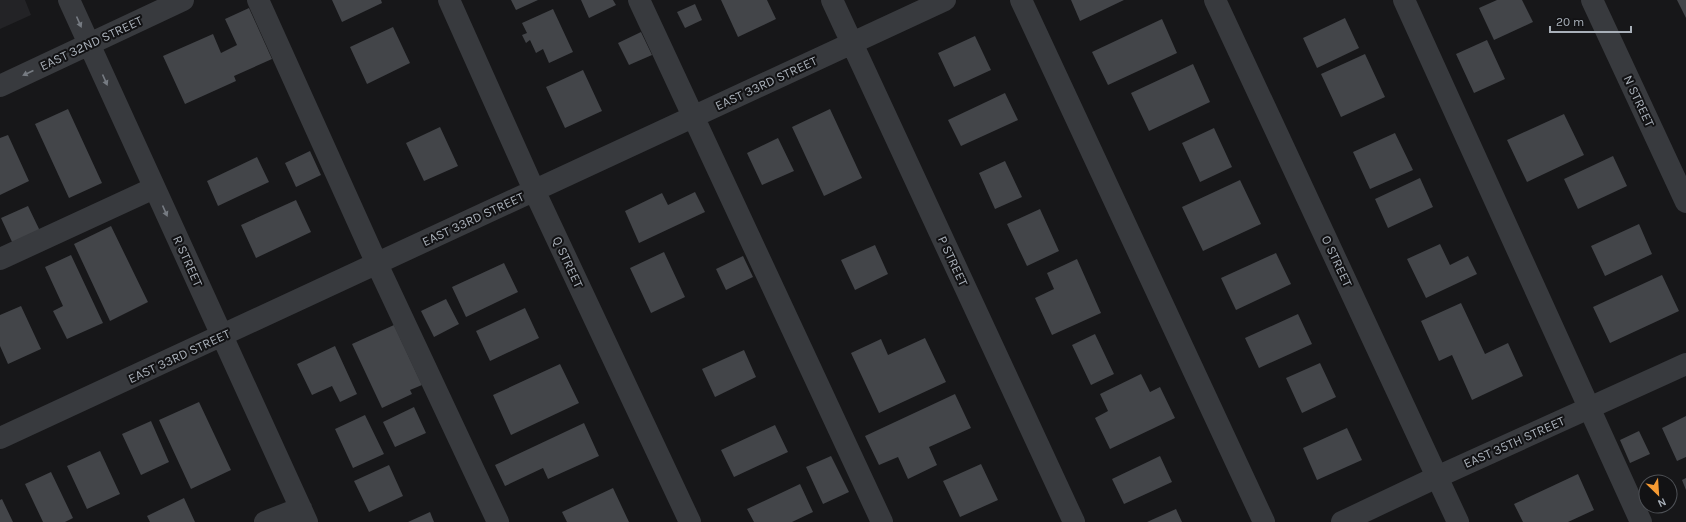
<svg xmlns="http://www.w3.org/2000/svg" width="1686" height="522" font-family="Karla,sans-serif">
<style>
.built{fill:#232326}
.building{fill:#434549}
.lines{fill:none;stroke-linecap:round;stroke-linejoin:round}
.minor{stroke:#383a3e;stroke-width:22}
.oneway{fill:#767b82}
.labels{text-anchor:middle;dominant-baseline:central;stroke-width:4;stroke-linejoin:round;paint-order:stroke}
.street-label{font-size:13px;fill:#a9b0b9;stroke:#121214}
</style>
<rect width="100%" height="100%" fill="#171719"/>
<path class="built" d="M0 0H25L31 15 0 29Z"/>
<path class="building" d="M332 0H381L382 3 342 22Z
M511 0H538L516 10Z
M581 0H613L616 5 589 18Z
M721 0H767L776 19 738 37Z
M1071 0H1124L1080 21Z
M1497 0H1522L1533 22 1494 40 1479 8Z
M1677 0H1686V18Z
M695 4 702 20 685 28 677 12Z
M249 8 272 59 234 76 236 81 185 104 163 56 213 34 221 53 237 45 225 19Z
M553 9 573 52 549 63 543 49 536 53 530 40 526 43 522 35 527 33 522 23Z
M1345 18 1359 48 1317 68 1303 38Z
M1162 19 1177 53 1108 85 1092 52Z
M393 27 410 63 367 84 350 47Z
M641 32 652 55 629 65 618 43Z
M975 36 991 70 954 87 938 53Z
M1487 40 1505 79 1474 93 1456 54Z
M1365 54 1385 97 1341 117 1321 74Z
M1193 64 1210 102 1149 131 1131 93Z
M583 70 602 111 565 128 546 87Z
M1005 93 1018 120 961 146 948 120Z
M68 109 102 183 69 198 35 124Z
M830 109 862 178 824 196 792 127Z
M1564 114 1584 155 1527 182 1507 140Z
M440 127 458 166 424 181 406 143Z
M1214 128 1232 167 1200 182 1182 143Z
M1395 133 1413 170 1370 189 1353 152Z
M8 135 29 181 0 195V138Z
M778 138 794 171 762 185 747 153Z
M310 151 321 175 296 187 285 163Z
M1613 156 1627 186 1578 209 1564 179Z
M257 157 269 182 218 206 207 181Z
M1005 161 1022 197 995 209 979 173Z
M1420 178 1433 207 1388 228 1375 199Z
M1240 180 1261 224 1203 251 1182 207Z
M695 192 705 212 639 243 625 211 662 193 668 205Z
M296 200 311 232 256 258 241 225Z
M28 206 40 231 13 244 1 218Z
M1040 209 1059 251 1027 266 1007 224Z
M1639 224 1652 254 1605 276 1591 246Z
M111 226 148 302 110 321 74 244Z
M1440 244 1450 265 1468 256 1477 274 1426 298 1407 259Z
M875 245 888 274 855 290 841 260Z
M664 252 685 297 651 313 630 268Z
M1276 253 1291 284 1236 310 1221 278Z
M71 255 103 323 67 339 53 311 63 306 45 267Z
M743 256 753 277 726 290 716 269Z
M1077 259 1101 313 1052 335 1035 298 1054 289 1047 273Z
M504 263 518 292 466 317 452 287Z
M1662 275 1679 311 1610 343 1593 307Z
M446 299 459 324 434 337 421 311Z
M1461 303 1485 354 1508 343 1523 376 1472 400 1452 355 1439 361 1421 321Z
M21 306 41 349 8 364 0 346V315Z
M525 308 539 338 490 361 476 331Z
M1298 314 1312 344 1259 368 1245 338Z
M394 325 422 385 410 390 412 394 382 408 352 344Z
M1095 334 1114 374 1091 385 1072 345Z
M925 338 946 382 879 413 851 353 881 339 888 355Z
M335 346 357 394 340 402 332 386 312 395 297 364Z
M744 350 756 377 715 397 702 369Z
M1320 363 1336 397 1302 413 1286 378Z
M560 364 579 403 511 435 493 395Z
M1141 374 1150 392 1160 387 1175 418 1110 449 1095 418 1108 411 1100 394Z
M955 394 971 428 929 447 937 465 908 479 898 457 879 465 865 436Z
M199 402 231 470 191 489 159 420Z
M414 407 426 433 395 447 383 422Z
M365 415 384 454 353 468 335 429Z
M1686 416V457L1677 461 1662 428Z
M151 421 169 462 141 475 122 434Z
M584 423 599 456 548 479 543 468 505 486 495 465Z
M775 425 788 452 734 477 721 450Z
M1347 428 1362 460 1317 480 1303 448Z
M1639 431 1650 454 1630 463 1620 440Z
M100 451 120 494 87 509 67 466Z
M831 456 849 492 823 504 806 467Z
M1160 456 1172 482 1124 504 1112 479Z
M981 464 998 500 960 517 943 481Z
M389 465 403 496 369 512 354 481Z
M51 472 73 518 65 522H43L25 484Z
M1578 474 1594 510 1568 522H1523L1514 504Z
M1686 478V490L1682 480Z
M800 484 813 512 792 522H754L747 509Z
M613 488 629 522H567L562 512Z
M184 498 195 522H150L147 516Z
M2 499 13 522H0V500Z
M1176 509 1182 522H1147Z
M430 512 434 522H408Z"/>
<g class="lines">
<path class="minor" d="M69 0 307 522
M258 0 377 264 498 522
M449 0 534 190 690 522
M639 0 882 522
M832 0 1074 522
M1021 0 1264 522
M1215 0 1458 522
M1404 0 1641 522
M1592 0 1686 202
M0 86 183 0
M0 259 154 188
M0 438 945 0
M265 522 301 508
M1342 522 1437 477 1686 364"/>
</g>
<defs><path id="oneway-solid" d="M-6-.8H1V-3.2L6.5 0L1 3.2V.8H-6Z"/></defs>
<g class="oneway">
<use href="#oneway-solid" transform="translate(79 22) rotate(66)"/>
<use href="#oneway-solid" transform="translate(28 73) rotate(155)"/>
<use href="#oneway-solid" transform="translate(105 80) rotate(66)"/>
<use href="#oneway-solid" transform="translate(165 211) rotate(66)"/>
</g>
<g class="labels">
<g class="street-label">
<text transform="translate(91 43) rotate(-25)">EAST 32ND STREET</text>
<text transform="translate(766 83) rotate(-25)">EAST 33RD STREET</text>
<text transform="translate(1639 101) rotate(65)">N STREET</text>
<text transform="translate(473 219) rotate(-25)">EAST 33RD STREET</text>
<text transform="translate(188 261) rotate(66)">R STREET</text>
<text transform="translate(953 261) rotate(65)">P STREET</text>
<text transform="translate(1337 261) rotate(65)">O STREET</text>
<text transform="translate(568 262) rotate(65)">Q STREET</text>
<text transform="translate(179 356) rotate(-25)">EAST 33RD STREET</text>
<text transform="translate(1514 442) rotate(-24)">EAST 35TH STREET</text>
</g>
</g>
<g transform="translate(1658 494) rotate(155)"><circle r="19" fill="#121214" stroke="#4e5156"/>
<path d="M0-3L7 15L0 10L-7 15Z" fill="#f59a33"/>
<text y="-6" font-size="11" font-weight="bold" text-anchor="middle" fill="#a9b0b9">N</text>
</g>
<path d="M1550 26v6h81v-6" fill="none" stroke="#a9b0b9" stroke-width="2"/>
<text x="1556" y="26" font-size="12" fill="#a9b0b9" stroke="#121214" stroke-width="3" paint-order="stroke">20 m</text>
</svg>
